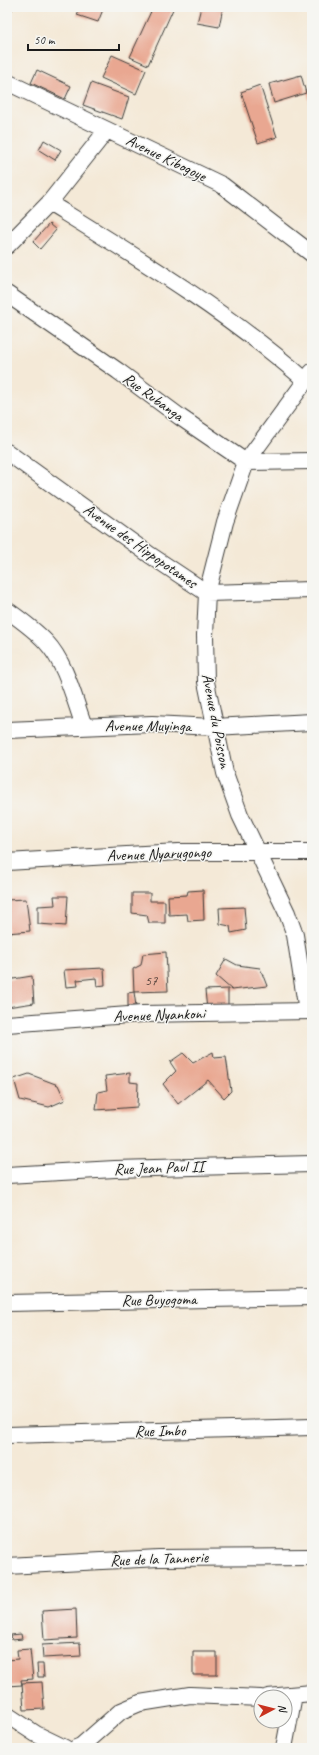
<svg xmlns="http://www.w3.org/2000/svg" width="319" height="1755" font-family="Caveat,sans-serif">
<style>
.building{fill:#e9a791}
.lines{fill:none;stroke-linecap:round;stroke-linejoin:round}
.minor-casing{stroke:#3c3b38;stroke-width:18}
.minor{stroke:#fff;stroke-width:16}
.labels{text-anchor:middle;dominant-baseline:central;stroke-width:3;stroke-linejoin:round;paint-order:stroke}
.number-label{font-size:14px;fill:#4f3f39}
.street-label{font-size:16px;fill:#1c1c1c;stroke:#f6f6f2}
</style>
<rect width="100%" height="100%" fill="#f6f6f2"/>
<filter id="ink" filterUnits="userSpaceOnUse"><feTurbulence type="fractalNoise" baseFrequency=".025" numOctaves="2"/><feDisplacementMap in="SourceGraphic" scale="8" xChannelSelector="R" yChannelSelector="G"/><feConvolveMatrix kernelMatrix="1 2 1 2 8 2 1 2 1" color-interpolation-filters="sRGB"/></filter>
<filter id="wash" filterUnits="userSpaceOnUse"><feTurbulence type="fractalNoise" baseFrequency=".012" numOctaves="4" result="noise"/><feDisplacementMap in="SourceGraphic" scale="16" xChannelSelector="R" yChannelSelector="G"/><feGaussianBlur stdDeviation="0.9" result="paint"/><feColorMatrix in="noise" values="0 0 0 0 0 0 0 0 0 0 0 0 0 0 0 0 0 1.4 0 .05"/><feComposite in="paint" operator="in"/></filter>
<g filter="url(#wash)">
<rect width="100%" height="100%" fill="#f4e9d7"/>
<g id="blocks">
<path class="building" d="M7 7H13L7 23Z
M80 7H104L98 22 77 15Z
M153 7H174L148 65 130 57Z
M201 7H223L219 27 197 23Z
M112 55 146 70 136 94 101 78Z
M37 70 71 86 65 99 31 83Z
M301 75 306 93 274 103 269 84Z
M91 83 129 97 122 119 83 105Z
M260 85 277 137 258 143 241 92Z
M312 88V109H311L307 90Z
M44 140 61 150 55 160 39 150Z
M49 224 56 230 40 249 33 242Z
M203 890 204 920 188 921 187 914 169 915 168 896 187 895 188 891Z
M132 893H150V901H165V923H149L147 915 132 913Z
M54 896H68L66 926 38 924V906L55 905Z
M26 899 30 931 7 933V900Z
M244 907 246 930 231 933 230 926 220 924 219 908Z
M166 952 168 991 134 992 133 969 141 965 143 954Z
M226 959 237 965 260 968 267 986 232 990 216 976Z
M104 968 105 985 97 986 96 978 77 980 78 986 66 987 64 970Z
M32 976 34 1003 7 1007V980Z
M228 989V1009L207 1010 205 990Z
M134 992 136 1006H128V993Z
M213 1052 214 1058 226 1057 231 1091 224 1098 208 1080 178 1104 163 1084 176 1071 170 1062 183 1053 193 1063Z
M130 1073V1082L138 1083 137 1107 96 1110 98 1092 107 1090 105 1076Z
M29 1074 58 1085 65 1100 49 1107 20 1100 14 1079Z
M76 1609 77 1638 44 1640 42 1611Z
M21 1634 22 1639 12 1640 11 1635Z
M80 1643 81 1656 43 1658 42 1645Z
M30 1649 33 1679 21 1680 22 1685 7 1686V1660L18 1659 17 1650Z
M193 1652H217V1675H193Z
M37 1664H43L44 1677H38Z
M42 1682 44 1709 24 1710 22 1683Z"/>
</g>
</g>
<g filter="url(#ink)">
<use href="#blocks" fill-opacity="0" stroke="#3c3b38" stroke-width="1"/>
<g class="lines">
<g class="minor-casing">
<path id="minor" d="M7 82 222 185 312 254
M49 203C138 258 226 311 305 380
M7 246 49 203 107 130
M7 294 118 371 180 417 246 462 312 461
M7 452 150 555 207 593 312 590
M7 610C21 620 34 629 46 642 66 663 74 699 84 726
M7 730 152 724 214 727 312 722
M7 862 178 852H312
M307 1011 295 935 287 913 240 815 225 773 206 682 205 635 207 593 225 522 246 462 312 372
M7 1024 142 1014 312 1011
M7 1175 115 1169 312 1164
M7 1303 312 1297
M7 1435 312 1427
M7 1566 159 1558 312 1557
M268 1697 312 1693
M7 1715 36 1734 65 1748
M76 1748 81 1746 121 1711 140 1703 190 1695 261 1698
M284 1748 294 1695"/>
</g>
<use href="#minor" class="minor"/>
</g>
</g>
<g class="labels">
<g class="number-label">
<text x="151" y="980">57</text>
</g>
<g class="street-label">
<text transform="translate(166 158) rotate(26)">Avenue Kibogoye</text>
<text transform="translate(153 397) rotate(36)">Rue Rubanga</text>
<text transform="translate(140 546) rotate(35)">Avenue des Hippopotames</text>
<text transform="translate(216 721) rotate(79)">Avenue du Poisson</text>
<text x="148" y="726">Avenue Muyinga</text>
<text transform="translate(159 854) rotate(-2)">Avenue Nyarugongo</text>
<text transform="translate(159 1015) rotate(-2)">Avenue Nyankoni</text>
<text transform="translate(159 1168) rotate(-2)">Rue Jean Paul II</text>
<text transform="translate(159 1300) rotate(-1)">Rue Buyogoma</text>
<text transform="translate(160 1431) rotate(-1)">Rue Imbo</text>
<text transform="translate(159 1559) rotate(-2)">Rue de la Tannerie</text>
</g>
</g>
<rect width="319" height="1755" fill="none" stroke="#f6f6f2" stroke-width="24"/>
<g transform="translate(273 1709) rotate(83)"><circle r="19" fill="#f6f6f2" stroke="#9f9f9c"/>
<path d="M0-3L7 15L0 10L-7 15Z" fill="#c8321e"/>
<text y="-6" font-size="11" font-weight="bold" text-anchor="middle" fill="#1c1c1c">N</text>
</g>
<path d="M28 44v6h91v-6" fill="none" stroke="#1c1c1c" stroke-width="2"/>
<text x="34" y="44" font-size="12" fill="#1c1c1c" stroke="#f6f6f2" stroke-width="3" paint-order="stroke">50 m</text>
</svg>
